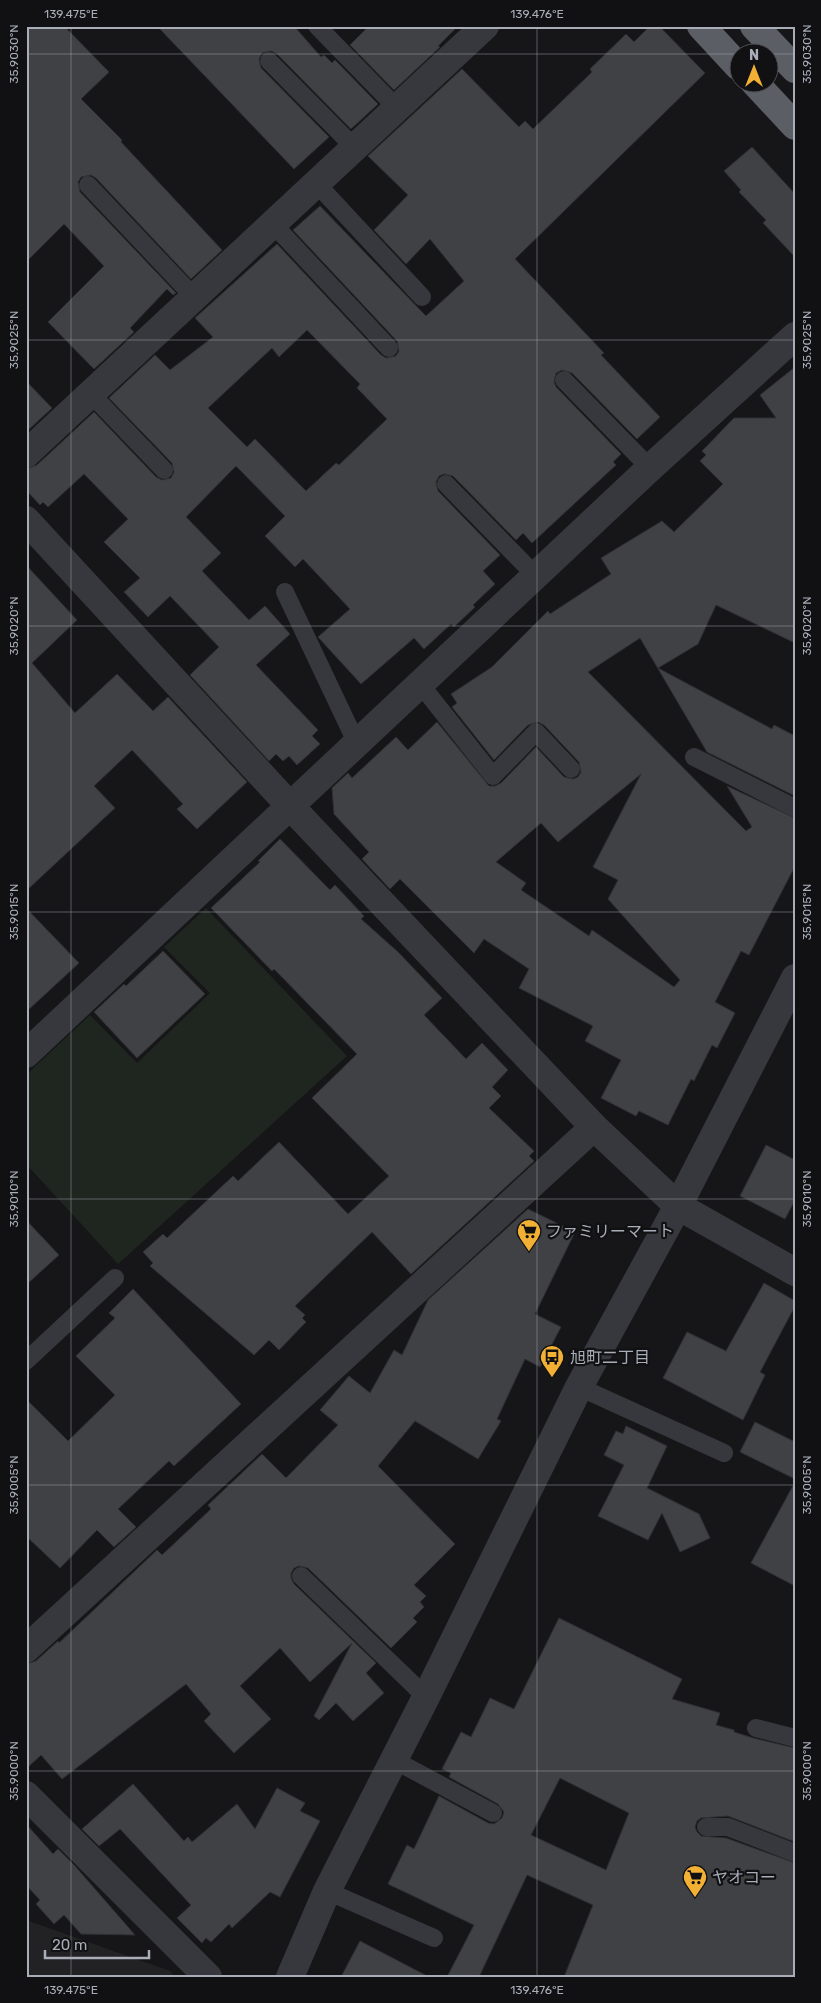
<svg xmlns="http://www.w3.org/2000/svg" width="821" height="2003" font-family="Rubik,'Noto Sans JP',sans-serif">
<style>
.built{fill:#222225}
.green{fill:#1e261f}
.building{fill:#404145;stroke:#303034;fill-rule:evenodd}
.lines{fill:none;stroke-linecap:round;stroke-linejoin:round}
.service{stroke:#37383d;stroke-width:18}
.minor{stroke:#37383d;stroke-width:28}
.tertiary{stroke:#37383d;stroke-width:28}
.trunk{stroke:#5b5e65;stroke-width:28}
.ticks{fill:none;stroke:#a8adb8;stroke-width:1;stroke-opacity:0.45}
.labels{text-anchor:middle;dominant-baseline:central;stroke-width:4.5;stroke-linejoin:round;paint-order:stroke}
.poi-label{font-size:16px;fill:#a8adb8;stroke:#111113;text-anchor:start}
.neatline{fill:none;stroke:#a8adb8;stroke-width:2}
.ticks-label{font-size:12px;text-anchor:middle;fill:#a8adb8}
</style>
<rect width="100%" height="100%" fill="#161618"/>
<path class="built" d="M26 1920 170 1971 175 1977H26Z"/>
<path class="green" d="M206 908 347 1056 118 1264 26 1164V1075L90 1015 137 1063 210 993 164 947Z"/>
<path class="building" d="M26 26H64L109 72 81 99 122 140 121 142 222 250 191 279 96 178 91 175 81 177 78 182 80 192 176 293 173 295 167 289 130 328 134 332 94 369 48 322 104 266 64 224 26 262Z
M157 26H294L321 57 324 55 332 63 335 60 378 104 351 129 277 54 271 51 262 53 259 59 261 68 329 137 294 169Z
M369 26H458L438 46 440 47 394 90 350 45Z
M650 26H659L705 73 515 259 604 353 601 355 660 417 637 439 572 373 562 370 556 373 554 382 556 387 621 454 613 462 616 465 532 543 523 533 516 540 453 476 444 474 439 476 436 482 438 491 500 555 483 571 495 584 473 605 475 607 454 627 451 624 424 649 414 638 361 684 318 637 350 609 303 559 295 567 265 536 285 516 236 466 186 517 221 553 202 571 249 620 265 606 290 634 256 665 318 730 312 736 320 744 297 765 289 756 283 761 276 754 269 761 190 675 219 647 170 596 148 617 124 592 140 578 104 542 128 519 84 474 48 507 43 502 40 505 26 490V469L37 465 94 412 156 477 162 480 171 478 174 472 172 463 109 398 155 355 170 370 213 337 195 318 277 244 381 355 386 358 396 356 399 351 397 341 293 230 320 206 426 316 464 281 430 239 406 264 374 230 408 195 368 156 462 69 519 127 525 121 533 129 592 72 590 69 626 34 634 42ZM307 330 360 384 357 388 387 419 339 465 336 463 306 491 255 439 247 447 208 408 272 348 279 357Z
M752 147 795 194V257L763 223 766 220 739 192 741 190 724 171Z
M795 367V643L716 605 698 644 658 668 772 729 774 725 795 736V796L707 752 640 638 588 672 746 831 752 827 727 786 795 818V866L749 955 741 951 715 1002 735 1013 717 1048 712 1045 694 1081 691 1079 668 1125 639 1111 636 1116 601 1098 621 1060 585 1041 593 1026 519 988 529 969 484 939 474 953 400 879 390 889 362 859 369 852 334 814 332 788 348 773 352 778 396 737 408 750 437 722 489 786H495L501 783 536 747 564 777 573 779 578 777 581 772 579 762 544 725 538 722 528 725 494 760 452 707 457 703 451 694 492 667 548 611 550 614 611 574 601 558 662 521 674 532 723 484 700 461 706 455 702 451 734 418H776L760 395ZM641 774 593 867 618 880 608 899 680 980 674 987 592 930 589 936 521 890 526 883 496 862 541 823 558 842Z
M26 381 52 408 26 432Z
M26 565 77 620 32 663 75 713 117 674 153 711 168 697 247 782 197 829 177 809 183 804 132 750 94 786 115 808 26 891Z
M280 839 330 890 335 885 364 916 361 919 398 952 442 998 424 1015 466 1059 482 1043 508 1070 492 1087 501 1096 489 1108 534 1151 529 1156 534 1161 411 1274 372 1232 295 1306 305 1315 302 1318 306 1322 279 1350 269 1340 254 1355 150 1266 153 1263 143 1252 163 1234 167 1238 233 1176 238 1181 279 1142 348 1214 389 1176 312 1098 357 1054 274 969 272 971 211 908 260 862 258 861Z
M26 908 79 963 26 1012Z
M163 951 205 994 137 1058 94 1012 124 984 126 986Z
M766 1145 795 1160V1200L785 1219 740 1196Z
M528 1209 575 1232 535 1314 561 1327 540 1367 525 1359 497 1419 501 1421 478 1459 415 1421 378 1466 455 1544 414 1585 426 1596 420 1602 424 1607 413 1618 417 1622 391 1648 308 1568 299 1566 294 1568 291 1573V1578L294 1584 376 1663 366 1673 384 1693 353 1721 336 1703 319 1720 314 1716 352 1643 310 1682 280 1648 240 1686 271 1719 234 1753 204 1721 211 1714 186 1684 62 1779 41 1755 26 1769V1664L36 1661 58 1641 59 1643 157 1550 162 1555 211 1509 208 1505 262 1454 286 1478 338 1425 320 1410 349 1376 370 1393 394 1350 402 1355 428 1300Z
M26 1220 59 1255 26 1285Z
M764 1283 795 1301V1306L760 1372 765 1375 743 1420 663 1378 687 1332 726 1351Z
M133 1289 241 1404 174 1466 169 1461 118 1509 136 1527 114 1547 97 1530 60 1568 26 1536V1399L68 1441 115 1395 76 1356 115 1318 109 1313Z
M755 1422 795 1442V1479L740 1452Z
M626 1426 667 1446 647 1488 699 1514 710 1538 680 1552 662 1513 648 1540 598 1516 624 1465 604 1455 616 1431 623 1434Z
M795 1482V1586L751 1563Z
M559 1618 682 1679 672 1699 720 1713 716 1725 734 1730V1732L753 1738 795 1748V1842L728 1816 701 1818 697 1821 695 1827 697 1832 701 1836 726 1838 795 1863V1977H564L593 1905 527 1875 479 1977H447L474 1925 388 1884 407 1845 414 1849 439 1796 488 1823 494 1824 502 1818 504 1812 498 1804 449 1777 451 1773 442 1769 461 1732 471 1737 490 1698 514 1709ZM560 1778 629 1813 606 1870 531 1835Z
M133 1784 184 1841 188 1837 192 1842 237 1804 255 1829 277 1788 305 1803 300 1811 320 1821 280 1897 270 1892 232 1928 229 1924 211 1942 206 1938 202 1943 177 1918 191 1905 120 1829 99 1846 82 1829Z
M26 1824 53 1854 58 1849 75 1866 135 1935 81 1934 64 1915 54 1924 36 1904 40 1900 26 1885Z
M360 1941 429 1977H341Z"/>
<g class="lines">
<path class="service" d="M317 26 397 108
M269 61 355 148
M316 183 422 297
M88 185 195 298
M273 224 389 348
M564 380 650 468
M92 395 164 470
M446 484 536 576
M285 592 357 744
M421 685 493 776 536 732 571 769
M694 757 795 808
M26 1361 115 1278
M579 1387 724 1453
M301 1576 426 1697
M756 1728 795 1738
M394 1760 493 1813
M706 1827H728L795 1853
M327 1891 434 1938"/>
<path class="minor" d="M26 454 485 26
M26 1054 650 468 795 336
M678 1206 795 1272
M26 1649 594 1127
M26 1795 208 1977"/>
<path class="tertiary" d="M26 520 291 807 594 1127 678 1206
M290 1977 327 1891 426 1697 579 1387 678 1206 795 978"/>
<path class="trunk" d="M701 26 738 66
M754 26 795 69
M754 82 795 126"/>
</g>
<path class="ticks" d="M71 26V1977M537 26V1977M26 54H738M768 54H795M26 340H795M26 626H795M26 912H795M26 1199H795M26 1485H795M26 1771H795"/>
<defs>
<g id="supermarket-pin" transform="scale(1.25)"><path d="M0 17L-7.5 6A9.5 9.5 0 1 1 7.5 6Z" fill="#f2b134" stroke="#111113"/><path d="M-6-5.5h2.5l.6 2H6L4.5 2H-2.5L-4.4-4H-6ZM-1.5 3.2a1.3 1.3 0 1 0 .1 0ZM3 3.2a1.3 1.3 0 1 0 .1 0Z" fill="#111"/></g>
<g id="bus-pin" transform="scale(1.25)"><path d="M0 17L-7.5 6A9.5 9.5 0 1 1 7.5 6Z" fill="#f2b134" stroke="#111113"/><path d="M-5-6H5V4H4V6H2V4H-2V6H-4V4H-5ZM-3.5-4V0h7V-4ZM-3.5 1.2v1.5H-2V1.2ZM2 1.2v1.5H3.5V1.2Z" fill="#111"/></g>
</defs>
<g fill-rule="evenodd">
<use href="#supermarket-pin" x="529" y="1231"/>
<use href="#bus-pin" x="552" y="1357"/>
<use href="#supermarket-pin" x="695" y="1877"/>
</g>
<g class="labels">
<g class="poi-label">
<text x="546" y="1231">ファミリーマート</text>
<text x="570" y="1357">旭町二丁目</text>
<text x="712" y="1877">ヤオコー</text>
</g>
</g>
<rect width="821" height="2003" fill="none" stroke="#111113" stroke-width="55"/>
<g transform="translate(754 68)"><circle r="24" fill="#111113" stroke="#4d4f55"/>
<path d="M0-4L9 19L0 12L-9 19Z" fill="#f2b134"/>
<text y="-8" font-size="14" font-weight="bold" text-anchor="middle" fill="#a8adb8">N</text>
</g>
<path d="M45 1950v8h104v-8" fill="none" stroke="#a8adb8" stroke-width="2.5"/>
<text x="52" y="1950" font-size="15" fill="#a8adb8" stroke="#111113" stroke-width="4" paint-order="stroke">20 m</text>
<rect x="28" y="28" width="766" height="1948" class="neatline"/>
<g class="ticks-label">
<text x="71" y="18">139.475°E</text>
<text x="537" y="18">139.476°E</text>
<text transform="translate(14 54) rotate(-90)" y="4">35.9030°N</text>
<text transform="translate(807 54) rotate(-90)" y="4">35.9030°N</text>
<text transform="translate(14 340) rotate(-90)" y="4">35.9025°N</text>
<text transform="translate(807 340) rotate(-90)" y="4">35.9025°N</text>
<text transform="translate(14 626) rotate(-90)" y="4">35.9020°N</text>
<text transform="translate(807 626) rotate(-90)" y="4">35.9020°N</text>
<text transform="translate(14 912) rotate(-90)" y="4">35.9015°N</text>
<text transform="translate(807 912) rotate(-90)" y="4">35.9015°N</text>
<text transform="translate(14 1199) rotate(-90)" y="4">35.9010°N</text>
<text transform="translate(807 1199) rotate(-90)" y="4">35.9010°N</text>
<text transform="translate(14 1485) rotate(-90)" y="4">35.9005°N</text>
<text transform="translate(807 1485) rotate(-90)" y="4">35.9005°N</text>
<text transform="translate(14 1771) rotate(-90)" y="4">35.9000°N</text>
<text transform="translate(807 1771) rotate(-90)" y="4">35.9000°N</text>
<text x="71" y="1994">139.475°E</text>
<text x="537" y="1994">139.476°E</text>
</g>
</svg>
